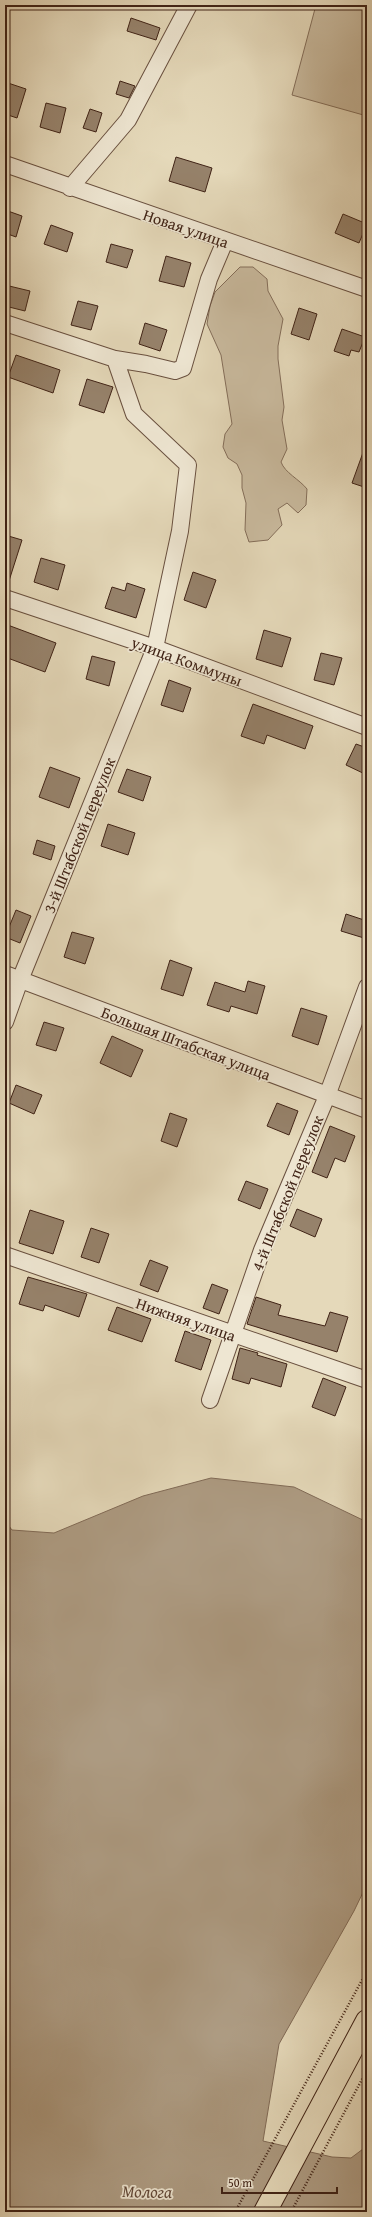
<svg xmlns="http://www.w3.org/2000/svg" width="372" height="2217" font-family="'Gentium Book Plus',serif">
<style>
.green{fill:#c9ba9e;stroke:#846e5a}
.water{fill:#ad9b82;stroke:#816b57}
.building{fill:#96826b;stroke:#402316}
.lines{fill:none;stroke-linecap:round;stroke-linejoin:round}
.minor-casing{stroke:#69503f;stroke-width:18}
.primary-casing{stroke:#402316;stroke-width:24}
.path{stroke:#402316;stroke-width:2.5;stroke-dasharray:1 2;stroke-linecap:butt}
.minor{stroke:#eee6d2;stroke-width:16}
.primary{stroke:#e5d9ba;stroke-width:22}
.labels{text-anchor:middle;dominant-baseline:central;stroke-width:3.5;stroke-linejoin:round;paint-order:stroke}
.street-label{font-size:16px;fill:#402316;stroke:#eee6d2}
.water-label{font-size:17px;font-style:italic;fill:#614736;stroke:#eee6d2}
</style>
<rect width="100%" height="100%" fill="#e5d9ba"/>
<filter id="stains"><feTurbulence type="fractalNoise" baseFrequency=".005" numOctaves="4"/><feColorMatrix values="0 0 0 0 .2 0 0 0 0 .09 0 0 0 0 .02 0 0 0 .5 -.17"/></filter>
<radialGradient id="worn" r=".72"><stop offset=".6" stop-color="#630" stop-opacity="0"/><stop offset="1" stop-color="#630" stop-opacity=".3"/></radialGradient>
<path class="green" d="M316 5H367V116L292 95Z
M240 267H253L267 279 268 291 283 319 278 346V359L284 407 282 420 287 449 281 462C285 473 299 479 307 489L306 505 298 513 287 503 278 509 282 525 268 540 249 542 245 530 246 503 242 488V475L237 464 228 458 223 447 225 434 232 424 221 355 207 324 210 306 215 292Z"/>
<path class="water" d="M211 1478 294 1487 367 1522V1884L354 1911 279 2044 263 2141 332 2157 351 2158 367 2146V2212H5V1521L12 1530 54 1533 143 1496Z"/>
<path class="building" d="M131 18 160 28 156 40 127 31Z
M120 81 135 86 129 98 116 94Z
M5 82 26 89 17 118 5 114Z
M46 103 66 108 60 133 40 127Z
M90 109 102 113 96 132 83 128Z
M176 157 212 168 205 192 169 181Z
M5 210 22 216 16 237 5 233Z
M343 214 367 224 359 243 335 233Z
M51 225 73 233 67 252 44 244Z
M111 244 133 250 127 268 106 262Z
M166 256 191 263 184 287 159 281Z
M5 285 30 291 25 311 5 306Z
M78 301 98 306 91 330 71 325Z
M299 308 317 314 309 340 291 334Z
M145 323 167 330 160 351 139 344Z
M342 329 365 337 359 352 351 350 349 356 334 351Z
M16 355 60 370 53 393 8 377Z
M87 379 113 387 104 413 79 405Z
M365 447H367V488L352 483Z
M5 535 22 540 8 584H5Z
M41 558 65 565 58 590 34 582Z
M193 572 216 580 206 608 184 600Z
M127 583 145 589 136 618 105 608 112 587 125 591Z
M5 624 56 643 45 672 5 657Z
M264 630 291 638 282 667 256 659Z
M321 653 342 658 334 685 314 680Z
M92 656 115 662 109 686 86 679Z
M169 680 191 688 183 712 161 705Z
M253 704 313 726 305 749 267 735 264 744 241 736Z
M356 744 367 748V775L346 765Z
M50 767 80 778 69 808 39 797Z
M127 769 151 777 143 801 118 792Z
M108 824 135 833 128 855 101 846Z
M37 840 55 846 51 860 33 854Z
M16 910 31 916 20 943 5 937Z
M346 914 367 921 364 938 341 931Z
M72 932 94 938 85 964 64 957Z
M170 960 192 968 183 996 161 989Z
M248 981 265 986 257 1014 231 1006 229 1012 207 1005 215 982 245 992Z
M301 1008 327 1016 318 1045 292 1036Z
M44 1022 64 1028 56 1051 36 1045Z
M112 1036 143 1050 131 1077 100 1063Z
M16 1085 42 1095 34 1114 9 1103Z
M277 1103 298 1111 289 1135 267 1126Z
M170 1113 187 1119 177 1147 161 1141Z
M330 1126 355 1136 345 1162 335 1158 327 1178 312 1172Z
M246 1181 268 1189 260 1209 238 1200Z
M297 1209 322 1219 315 1237 290 1226Z
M30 1210 64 1221 53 1254 19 1243Z
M91 1228 109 1234 99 1263 81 1257Z
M150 1260 168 1267 158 1292 140 1285Z
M28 1277 87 1294 79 1317 45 1305 43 1311 19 1304Z
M212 1284 228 1290 219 1314 203 1308Z
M256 1297 281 1305 278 1315 325 1326 330 1312 348 1317 337 1352 247 1324Z
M117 1307 151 1319 142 1342 108 1330Z
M185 1331 211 1340 201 1370 175 1361Z
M240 1348 258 1353 257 1355 287 1364 281 1387 251 1378 249 1384 232 1379Z
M323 1378 346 1387 335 1416 312 1407Z"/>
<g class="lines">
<g class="minor-casing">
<path id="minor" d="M5 164 367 289
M70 188 128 120 189 5
M5 323 115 359 134 414 188 465 180 531 155 648 20 980 5 1022
M115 359 146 364 175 371 183 368 209 279 225 241
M5 598 155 648 367 727
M5 974 367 1110
M5 1255 367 1380
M210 1400 262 1250 327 1096 367 987"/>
</g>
<g class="primary-casing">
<path id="primary" d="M265 2212 367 2021"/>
</g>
<path class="path" d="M235 2212 367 1971
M291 2212 367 2070"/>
<use href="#minor" class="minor"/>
<use href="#primary" class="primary"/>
</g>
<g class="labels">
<g class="street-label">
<text transform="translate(186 228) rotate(19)">Новая улица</text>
<text transform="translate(187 661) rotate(20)">улица Коммуны</text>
<text transform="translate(79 835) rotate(-68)">3-й Штабской переулок</text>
<text transform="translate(186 1043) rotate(21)">Большая Штабская улица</text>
<text transform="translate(287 1193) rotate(-68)">4-й Штабской переулок</text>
<text transform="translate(186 1319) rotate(19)">Нижняя улица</text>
</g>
<g class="water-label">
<text transform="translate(147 2191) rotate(1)">Молога</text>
</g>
</g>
<rect width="372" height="2217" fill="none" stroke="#e5d9ba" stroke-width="20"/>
<rect x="6" y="6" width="360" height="2205" fill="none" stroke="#402316" stroke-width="2"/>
<rect x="10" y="10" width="352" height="2197" fill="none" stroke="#402316"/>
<path d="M222 2187v6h115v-6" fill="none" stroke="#402316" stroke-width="2"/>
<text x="228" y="2187" font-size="12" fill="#402316" stroke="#eee6d2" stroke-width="3" paint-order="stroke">50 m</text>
<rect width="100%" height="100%" filter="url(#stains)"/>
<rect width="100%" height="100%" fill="url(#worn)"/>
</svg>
